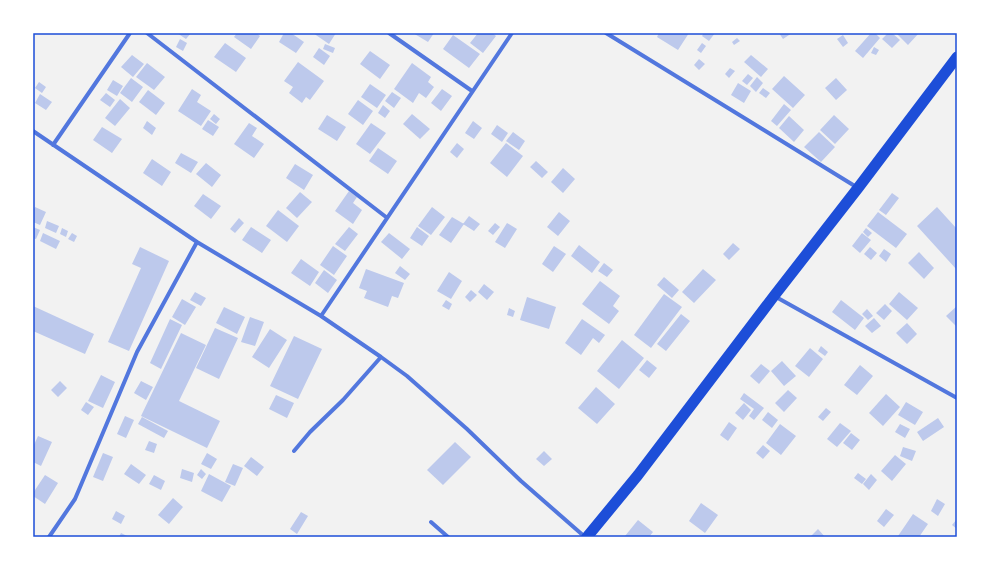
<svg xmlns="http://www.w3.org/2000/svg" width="990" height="570" font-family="Barlow,sans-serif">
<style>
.building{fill:#bdc9ec}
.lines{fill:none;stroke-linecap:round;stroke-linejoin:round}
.minor{stroke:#5277de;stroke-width:4}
.trunk{stroke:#1d4ed8;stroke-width:11}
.neatline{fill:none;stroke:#1d4ed8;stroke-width:1.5}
</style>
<rect width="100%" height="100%" fill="#f2f2f2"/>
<path class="building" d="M177 33H191L186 39Z
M237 33H256L260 36 251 49 234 37Z
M284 33H291L304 42 296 53 279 42Z
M313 33H336L329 44Z
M413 33H434L428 42Z
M478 33H492L496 36 483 53 470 43Z
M659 33H689L678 50 657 37Z
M704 33H715L709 41 702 36Z
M779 33H792L783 39Z
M871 33H875L880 38 863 58 855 51Z
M888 33H892L900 40 892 48 882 39Z
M896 33H919L908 45Z
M453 35 480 54 469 68 443 49Z
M843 35 848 43 843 47 837 39Z
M737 38 740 41 734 45 732 42Z
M180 39 187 43 183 51 176 47Z
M225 43 246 58 236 72 214 57Z
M702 43 706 46 701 53 697 50Z
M325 44 335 48 333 53 323 49Z
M874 47 879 50 876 55 871 53Z
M319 48 330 56 324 65 313 57Z
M370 51 390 65 380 79 360 64Z
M132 55 144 64 133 77 121 67Z
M751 55 768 69 761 77 744 62Z
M699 59 705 64 699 70 694 65Z
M298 62 324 81 310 100 306 97 302 103 289 93 293 87 284 81Z
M147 63 165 77 154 90 136 77Z
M412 63 431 77 428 82 434 87 426 98 419 93 413 103 394 89Z
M730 68 735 71 729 78 725 74Z
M748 74 753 78 747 85 742 81Z
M784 76 805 95 793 108 772 89Z
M757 77 763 83 756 92 750 86Z
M131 78 143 87 132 102 120 93Z
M836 78 847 90 836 100 825 88Z
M113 80 123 86 117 96 107 90Z
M39 82 46 87 42 93 35 88Z
M738 83 751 91 744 103 731 95Z
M370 84 386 95 377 108 361 97Z
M763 88 770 93 766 98 759 93Z
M192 89 201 95 197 102 211 111 201 126 178 111Z
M442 89 452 96 441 111 431 103Z
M148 90 165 103 156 115 139 102Z
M392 92 401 98 394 108 385 101Z
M106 93 115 100 110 107 100 100Z
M40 94 52 102 46 110 35 103Z
M120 99 130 108 115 126 105 118Z
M358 100 373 111 363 125 348 114Z
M784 104 791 110 777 126 771 121Z
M383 105 390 111 385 118 378 113Z
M214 114 220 119 216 124 210 119Z
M412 114 430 129 420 139 403 124Z
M327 115 346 127 337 141 318 129Z
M834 115 849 129 835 144 820 130Z
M789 116 804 130 794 142 779 128Z
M208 120 219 127 213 136 202 129Z
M147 121 156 128 152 135 143 128Z
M473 121 482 128 474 139 465 133Z
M249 123 257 128 252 136 264 144 254 158 234 144Z
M371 123 386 133 370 154 356 144Z
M497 125 508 133 502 142 491 134Z
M102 127 122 139 112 153 93 140Z
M513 132 525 141 519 150 506 141Z
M819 132 835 147 821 162 804 147Z
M457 143 464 149 457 158 450 152Z
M506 143 523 156 507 177 490 163Z
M378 148 397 161 388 174 369 161Z
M181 153 198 162 191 173 175 163Z
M152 159 171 172 162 186 143 173Z
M536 161 548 172 542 178 530 167Z
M206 163 221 175 212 187 196 174Z
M295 164 313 175 304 190 286 178Z
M563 168 575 179 563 193 551 182Z
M349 191 357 197 353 203 362 210 353 224 335 211Z
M300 192 312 202 297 218 286 208Z
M892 193 899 198 886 215 879 210Z
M203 194 221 206 211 219 194 206Z
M35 207 46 212 40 225 33 222V211Z
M432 207 445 217 431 235 418 226Z
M937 207 957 229V270L917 226Z
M278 210 299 226 287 242 266 226Z
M559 212 570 221 558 236 547 227Z
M878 212 907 234 896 248 867 226Z
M469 216 480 224 474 231 463 224Z
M452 217 464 224 451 243 439 235Z
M239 218 244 223 235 233 230 229Z
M47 221 59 226 56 233 45 228Z
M495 223 500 227 493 235 488 231Z
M507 223 517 229 505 248 495 242Z
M33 227 40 230 36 239 33 238Z
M251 227 271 240 262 253 242 240Z
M349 227 358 234 345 251 335 244Z
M417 227 429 236 422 246 410 238Z
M62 228 68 231 66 237 60 234Z
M866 228 872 233 868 237 863 232Z
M43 233 60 241 56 249 40 241Z
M72 233 77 236 74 242 68 239Z
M389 233 410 249 402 259 381 242Z
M862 233 871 240 860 253 852 246Z
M733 243 740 249 729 260 723 254Z
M579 245 600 262 592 273 571 256Z
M333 246 347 256 334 275 320 265Z
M554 246 566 254 553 272 542 264Z
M140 247 169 261 129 351 108 342 141 268 132 264Z
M870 247 877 253 871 260 864 254Z
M884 249 891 254 886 262 879 256Z
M919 252 934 268 924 279 908 263Z
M301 259 319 272 310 286 291 273Z
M604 263 613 270 607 277 598 271Z
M400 266 410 274 405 280 395 273Z
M366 269 404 283 398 298 392 296 388 307 364 298 367 291 359 288Z
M703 269 716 280 694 303 682 292Z
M324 270 337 280 328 293 315 283Z
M449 272 462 281 451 299 437 291Z
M664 277 679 290 672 298 657 285Z
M600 281 620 296 613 306 619 311 609 324 582 304Z
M484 284 494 292 487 300 478 292Z
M471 290 477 295 470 302 465 297Z
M195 292 206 298 201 306 190 300Z
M899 292 918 308 907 320 889 304Z
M664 294 682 307 651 348 634 335Z
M527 297 556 307 549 329 520 320Z
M182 299 196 307 185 325 172 317Z
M446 300 452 304 449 310 442 306Z
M841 300 864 318 855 330 832 312Z
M885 304 892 311 884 320 876 313Z
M33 306 94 334 85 354 33 331Z
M957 306V327L946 316Z
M224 307 245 317 237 334 216 323Z
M509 308 515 311 513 317 507 315Z
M867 309 873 316 868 320 862 314Z
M681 314 690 321 666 351 657 344Z
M250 317 264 322 255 346 241 342Z
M874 318 881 326 872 333 865 326Z
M170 319 182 325 161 369 150 363Z
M582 319 605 335 599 343 593 338 581 355 565 343Z
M907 323 917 334 907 344 896 333Z
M215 328 238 338 219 379 196 368Z
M270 329 287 340 269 368 252 357Z
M181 333 206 345 179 401 220 421 207 448 141 416Z
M294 336 322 349 298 399 270 386Z
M622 340 644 358 619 389 597 371Z
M821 346 828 352 825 356 818 351Z
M810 348 823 359 809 377 795 366Z
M647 360 657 368 649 378 639 370Z
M782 361 796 376 784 386 771 371Z
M761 364 770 371 759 384 750 376Z
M860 365 873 376 857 395 844 385Z
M101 375 115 382 103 408 88 401Z
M60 381 67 388 58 397 51 390Z
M141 381 153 387 146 400 134 393Z
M596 387 615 404 597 424 578 408Z
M788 390 797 398 784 412 775 403Z
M744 393 764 408 754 420 749 416 754 409 740 399Z
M886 394 900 407 883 426 869 413Z
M276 395 294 403 287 418 269 409Z
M86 402 94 407 88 415 81 410Z
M906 402 923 412 915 425 898 415Z
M744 403 751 410 743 420 735 413Z
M826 408 831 412 823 421 818 417Z
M768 412 778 420 772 428 762 420Z
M125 416 134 420 126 438 117 434Z
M142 417 168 431 164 438 138 424Z
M938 418 944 427 923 441 917 432Z
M729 422 737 428 728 441 720 435Z
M840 423 851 431 837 447 827 439Z
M780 424 796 436 781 455 766 443Z
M900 424 910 429 905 438 895 432Z
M851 433 860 440 852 450 843 443Z
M38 436 52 442 41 466 33 462V447Z
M149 441 157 444 154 453 145 450Z
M455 442 471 457 443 485 427 470Z
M763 445 770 451 763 459 756 453Z
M903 447 916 451 912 461 900 456Z
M544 451 552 459 544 466 536 459Z
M103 453 113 457 103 481 93 477Z
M207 453 217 459 211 469 201 464Z
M895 455 906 464 892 481 881 471Z
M251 457 264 467 257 476 244 466Z
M131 464 146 475 139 484 124 474Z
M233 464 243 468 235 486 225 482Z
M182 469 194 473 192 482 180 478Z
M201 469 206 474 202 479 197 475Z
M858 473 866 479 862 484 854 478Z
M209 474 231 486 222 502 201 491Z
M871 474 877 480 869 490 863 484Z
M45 475 58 483 45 504 33 496V493Z
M154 475 165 481 161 490 149 484Z
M173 498 183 507 169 524 158 515Z
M937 499 945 504 938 516 931 511Z
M701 503 718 515 705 533 689 521Z
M886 509 894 515 884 527 877 521Z
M116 511 125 516 121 524 112 519Z
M301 512 308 516 297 534 290 529Z
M913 514 928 524 919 537H899L898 536Z
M957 519V529L952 525Z
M638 520 653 532 649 537H627L625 536Z
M818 529 825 537H812L811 536Z
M121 533 129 537H119Z"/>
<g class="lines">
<path class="minor" d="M147 33 386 217
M389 33 472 91
M606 33 858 188
M33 131 197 242 321 316 381 357 407 376 467 429 521 481 585 537
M53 145 130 33
M776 297 957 398
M321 316 512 33
M294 451 310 432 343 400 381 357
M431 522 448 537
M49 537 75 499 137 352 197 242"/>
<path class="trunk" d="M587 537 638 475 774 296 858 188 957 57"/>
</g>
<rect width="990" height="570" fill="none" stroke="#ffffff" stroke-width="68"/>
<rect x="34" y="34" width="922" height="502" class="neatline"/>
</svg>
